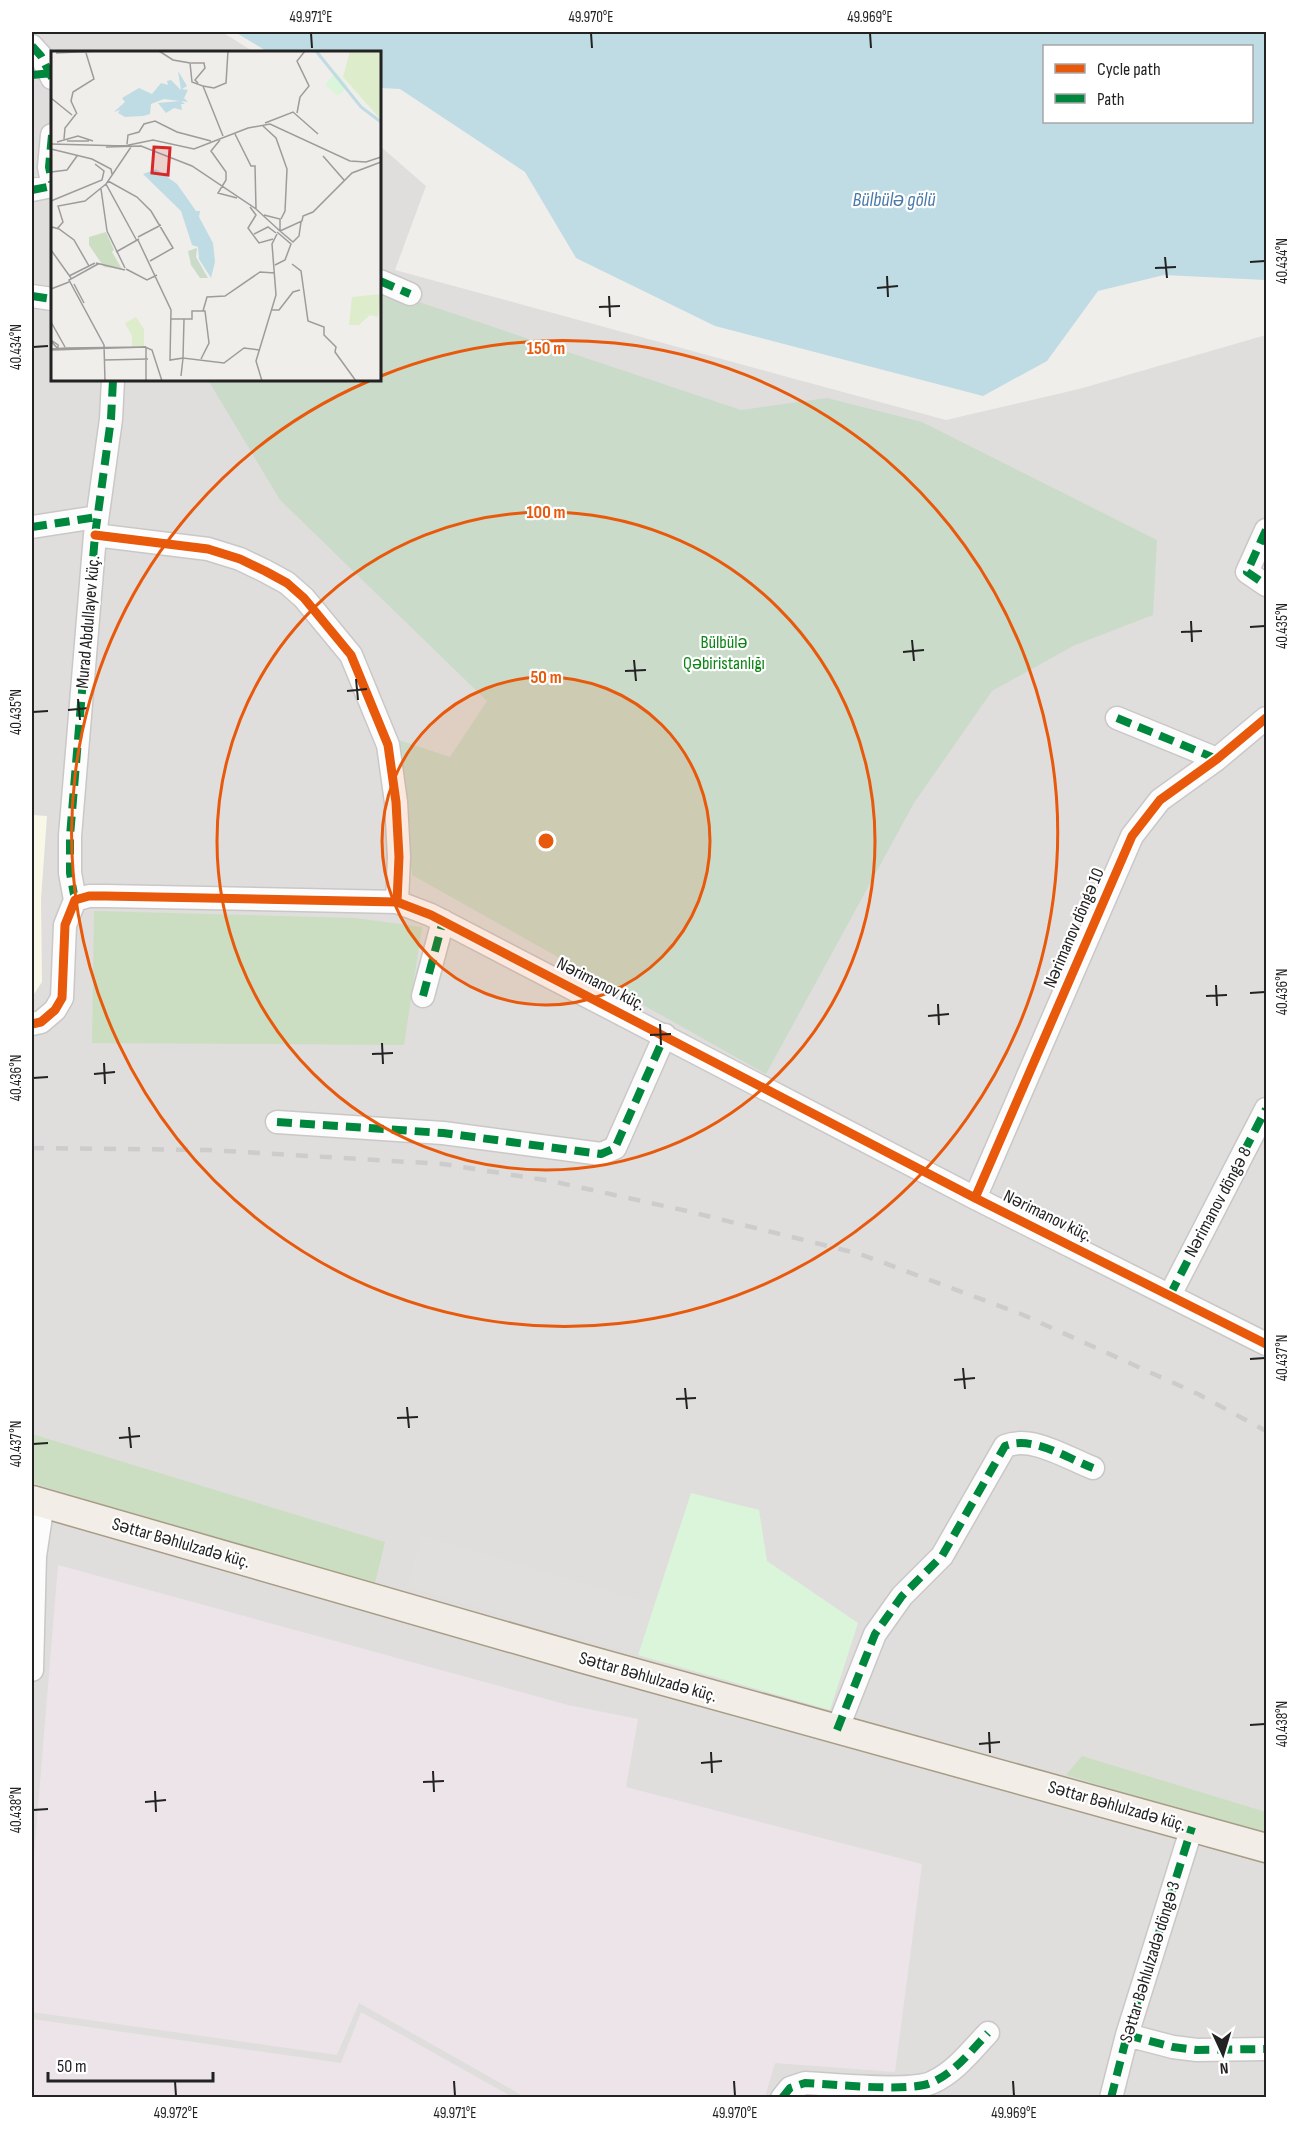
<svg xmlns="http://www.w3.org/2000/svg" width="1298" height="2129" font-family="'Sofia Sans Condensed',sans-serif">
<style>
.residential{fill:#dfdedc}
.industrial{fill:#ede4e9}
.education{fill:#f8f7e8}
.forest{fill:#cbdec1}
.cemetery{fill:#cadbca}
.park{fill:#daf5da}
.parking{fill:#e0dfde}
.water{fill:#bfdbe3;fill-rule:evenodd}
.lines{fill:none;stroke-linecap:round;stroke-linejoin:round}
.minor-casing{stroke:#c9c8c7;stroke-width:25}
.major-casing{stroke:#a79c86;stroke-width:31}
.minor{stroke:#fdfcfc;stroke-width:22}
.major{stroke:#f3ede7;stroke-width:28}
.rail{stroke:#ccc;stroke-width:4.5;stroke-dasharray:12 12;stroke-linecap:butt}
.quiet{stroke:#00873e;stroke-width:8;stroke-dasharray:15 8;stroke-linecap:butt}
.cycleway-casing{stroke:#fff;stroke-width:13}
.cycleway{stroke:#e8590c;stroke-width:9}
.ticks{fill:none;stroke:#222;stroke-width:2}
.ring{fill:none;stroke:#e8590c;stroke-width:3}
.labels{text-anchor:middle;dominant-baseline:central;stroke-width:4.5;stroke-linejoin:round;paint-order:stroke}
.street-label{font-size:18px;fill:#222;stroke:#fff}
.park-label{font-size:18px;fill:#0c8416;stroke:#fff}
.water-label{font-size:20px;font-style:italic;fill:#4a7aab;stroke:#fff}
.inset-river{fill:none;stroke:#bfdbe3;stroke-width:3}
.inset-road{fill:none;stroke:#9e9c9b;stroke-width:1.5}
.view{fill:#d62828;fill-opacity:0.15;stroke:#d62828;stroke-width:3}
.inset-edge{fill:none;stroke:#222;stroke-width:3}
.centre{fill:#e8590c;stroke:#fff;stroke-width:3}
.ring-label{font-size:18px;text-anchor:middle;font-weight:bold;fill:#e8590c;stroke:#fff;stroke-width:4.5;stroke-linejoin:round;paint-order:stroke}
.neatline{fill:none;stroke:#222;stroke-width:2}
.ticks-label{font-size:15px;text-anchor:middle;fill:#222}
</style>
<rect width="100%" height="100%" fill="#f0eeeb"/>
<path class="residential" d="M32 32H222L254 52H52V380H380V146L426 186 395 270 946 420 1079 389 1266 335V2097L32 2098Z"/>
<path class="industrial" d="M58 1565 568 1705 638 1719 626 1787 922 1864 895 2072 775 2063 765 2097H525L359 2003 337 2055 32 2012V1880Z
M361 2012 512 2097H32V2019L341 2063Z"/>
<path class="education" d="M32 815 47 816 41 899 42 982 32 997Z"/>
<path class="forest" d="M94 911 355 918 422 927 404 1045 92 1043Z
M32 1434 385 1542 374 1587 32 1483Z
M1082 1756 1266 1812V1837L1066 1775Z"/>
<path class="cemetery" d="M380 289 741 410 827 398 922 422 1157 540 1153 615 1075 645 992 691 914 803 766 1074 412 875 399 740 450 757 487 701 280 500 208 380H380Z"/>
<path class="park" d="M691 1493 759 1510 767 1561 858 1623 830 1710 638 1655Z"/>
<path class="parking" d="M422 1536 654 1604 638 1655 407 1587Z"/>
<path class="water" d="M235 32H1266V280L1164 275 1098 291 1047 361 983 396 715 326 576 258 525 172 400 89 380 88V52H268ZM1044 46H1252V122H1044Z"/>
<g class="lines">
<g class="minor-casing">
<path id="minor" d="M32 46 41 56 52 78
M52 135 49 167 52 182
M32 190 52 186
M380 281 410 294
M32 296 52 299
M32 527 97 517
M1266 530 1247 572 1266 585
M95 535 208 549 240 559 265 571 287 583 304 598 351 655 388 745 396 802 399 857 397 902
M1117 718 1217 759
M75 900 70 873V836L95 535 111 419 113 380
M423 996 443 921
M32 1024 41 1022 55 1010 62 998 65 925 75 900 89 896H106L397 902 431 915 975 1198 1266 1344
M277 1122 443 1133 601 1154 615 1148 665 1035
M975 1198 1132 836 1160 800 1217 759 1266 718
M1170 1295 1266 1109
M32 1670 35 1556 43 1503
M837 1730 875 1634 902 1596 942 1556 1005 1446C1032 1435 1067 1458 1093 1468
M1127 2035 1173 2047 1197 2050 1266 2049
M782 2098 790 2088 805 2083C832 2084 912 2093 933 2082 955 2072 971 2051 988 2033
M1111 2098 1127 2035 1192 1827"/>
</g>
<g class="major-casing">
<path id="major" d="M32 1500 581 1658 1266 1848"/>
</g>
<use href="#minor" class="minor"/>
<use href="#major" class="major"/>
<path class="rail" d="M32 1148 209 1150 443 1164 551 1181 687 1211 860 1254 1021 1314 1198 1394 1266 1431"/>
<path class="quiet" d="M32 46 41 56 52 78
M32 75 51 73
M52 135 49 167 52 182
M32 190 52 186
M380 281 410 294
M32 296 52 299
M32 527 97 517
M1266 530 1247 572 1266 585
M1117 718 1217 759
M75 900 70 873V836L95 535 111 419 113 380
M423 996 443 921
M277 1122 443 1133 601 1154 615 1148 665 1035
M1170 1295 1266 1109
M837 1730 875 1634 902 1596 942 1556 1005 1446C1032 1435 1067 1458 1093 1468
M1127 2035 1173 2047 1197 2050 1266 2049
M782 2098 790 2088 805 2083C832 2084 912 2093 933 2082 955 2072 971 2051 988 2033
M1111 2098 1127 2035 1192 1827"/>
<g class="cycleway-casing">
<path id="cycleway" d="M95 535 208 549 240 559 265 571 287 583 304 598 351 655 388 745 396 802 399 857 397 902
M32 1024 41 1022 55 1010 62 998 65 925 75 900 89 896H106L397 902 431 915 975 1198 1266 1344
M975 1198 1132 836 1160 800 1217 759 1266 718"/>
</g>
<use href="#cycleway" class="cycleway"/>
</g>
<path class="ticks" d="M311 33 312 48M591 33 592 48M870 33 871 48M1165 257 1167 278M1250 262 1265 261M1155 268 1176 267M887 276 888 297M877 288 898 286M609 296 610 317M599 307 620 306M33 347 48 346M1191 621 1192 642M1250 627 1265 626M1181 632 1202 631M912 640 914 661M903 652 924 650M634 660 636 681M625 671 646 670M356 679 358 700M347 691 367 689M78 699 80 720M68 710 89 708M33 712 48 711M1216 985 1217 1006M1250 993 1265 992M1206 996 1227 995M938 1004 939 1025M928 1016 949 1014M660 1024 661 1045M650 1035 671 1034M382 1043 383 1064M372 1054 393 1053M104 1063 105 1084M94 1074 115 1072M33 1078 48 1077M1250 1359 1265 1358M963 1368 965 1389M954 1380 975 1378M685 1388 687 1409M676 1399 696 1398M407 1407 409 1428M397 1418 418 1417M129 1427 131 1448M119 1438 140 1436M33 1444 48 1443M1250 1725 1265 1724M989 1732 990 1753M979 1744 1000 1742M711 1752 712 1773M701 1763 722 1761M433 1771 434 1792M423 1782 444 1781M155 1791 156 1812M145 1802 166 1800M33 1810 48 1809M175 2081 176 2096M454 2081 455 2096M734 2081 735 2096M1013 2081 1014 2096"/>
<circle cx="546" cy="841" r="164" fill="#e8590c" fill-opacity=".12"/>
<g class="ring">
<circle cx="546" cy="841" r="164"/>
<circle cx="546" cy="841" r="329"/>
<path d="M381 376A493 493 0 1 1 369 381"/>
</g>
<g class="labels">
<g class="street-label">
<text transform="translate(88 622) rotate(-85)">Murad Abdullayev küç.</text>
<text transform="translate(1074 928) rotate(-67)">Nərimanov döngə 10</text>
<text transform="translate(601 984) rotate(27)">Nərimanov küç.</text>
<text transform="translate(1218 1202) rotate(-62)">Nərimanov döngə 8</text>
<text transform="translate(1048 1216) rotate(26)">Nərimanov küç.</text>
<text transform="translate(181 1543) rotate(16)">Səttar Bəhlulzadə küç.</text>
<text transform="translate(648 1677) rotate(16)">Səttar Bəhlulzadə küç.</text>
<text transform="translate(1117 1806) rotate(16)">Səttar Bəhlulzadə küç.</text>
<text transform="translate(1150 1962) rotate(-73)">Səttar Bəhlulzadə döngə 3</text>
</g>
<g class="park-label">
<text x="724" y="642">Bülbülə<tspan x="724" dy="21">Qəbiristanlığı</tspan></text>
</g>
<g class="water-label">
<text x="894" y="200">Bülbülə gölü</text>
</g>
</g>
<g transform="translate(51 51)">
<rect width="330" height="330" fill="#f0eeeb"/>
<path d="M299 0H330V69L292 26ZM330 243 327 266 319 264 308 274H298L301 246ZM85 266 93 278V296H81V285L74 272Z" fill="#ddeccb"/>
<path d="M55 181 63 199 61 201 71 218 53 216 38 194V186Z" fill="#cbdec1"/>
<path d="M146 197 145 206 157 227H149L140 214 137 200Z" fill="#cadbca"/>
<path d="M285 21 297 35 287 45 274 34Z" fill="#daf5da"/>
<path d="M127 20 136 35 131 38 137 39 133 47 137 51 130 50 134 53H130L131 59 123 57 115 62 107 52 129 50 113 48 100 53 99 63 92 65 74 66 67 62 69 59 63 61 74 51 71 47 88 37 101 43 110 32 117 34 116 30 120 29 130 39ZM105 118 126 133 145 160H149L148 166 162 192 164 211 160 227 148 208 147 196 141 194 130 160 92 123Z" fill="#bfdbe3"/>
<path class="inset-river" d="M265 0 310 56 330 71"/>
<path class="inset-road" d="M108 0 122 9 139 12 141 31 152 35 172 85M5 2 47 0M140 12H153L154 17 144 29 147 32M152 35 163 37 175 32 177 0M0 47 21 64M246 62 249 46 258 35 246 10 254 0M26 63 20 50 22 41 43 28 35 2M214 72 242 61 267 83M212 75 225 87 236 118 234 160 230 168M184 83 200 115H204L205 158M13 88 14 77 25 63M169 89 160 100 175 121V129L167 142 186 147M16 90H38M6 91 27 85 42 90M0 93 73 95 102 89 143 98 197 77 219 73 299 110 315 111 330 106M76 93 77 84 88 81 93 73 104 70 126 81 160 90M55 96 90 95 141 115 205 158 229 180M80 96 55 133 86 190M0 98 41 108 60 118 61 123M272 105 293 129M0 121 16 119 26 105M57 130 86 146 100 160 122 197 99 210M50 138 56 180M0 150 51 129 53 120 44 113M199 156 205 164 197 177 208 192 222 188M213 164 229 168V180M250 171 248 185 242 191 229 180 251 170 252 165 262 161 301 122 330 111M6 178 12 171 7 155 34 150 55 133M0 180 1 176 8 178 23 189 38 215M56 180 74 217M203 183 217 176 225 182M87 186 110 174M87 189 120 259 119 309 132 307 133 268M0 199 20 227M65 201 88 188M45 212 74 219M47 213 18 229 53 294 54 330M241 213 250 220 257 270 273 276V284L285 296 284 301 305 330M224 214 234 209 240 193 226 181M75 218 96 229 106 224M18 225 44 212M23 233 33 252M0 238 18 231M221 259H228L242 241 249 239M152 260 156 246 174 245 209 221 224 222M120 268H141V260H154L158 292 150 308M0 271 14 296M0 289 7 294V298L0 290M94 296 101 299 111 330M95 297V330M0 298 15 297 95 296 0 299M53 309 97 308M130 325 132 307 173 312 193 297 208 299M211 330 205 310 225 244 221 193 226 183"/>
<path class="view" d="M103 96 119 97 117 124 101 122Z"/>
<rect width="330" height="330" class="inset-edge"/>
</g>
<circle cx="546" cy="841" r="9" class="centre"/>
<g class="ring-label">
<text x="546" y="354">150 m</text>
<text x="546" y="518">100 m</text>
<text x="546" y="683">50 m</text>
</g>
<rect width="1298" height="2129" fill="none" stroke="#ffffff" stroke-width="66"/>
<rect x="1043" y="45" width="210" height="78" fill="#ffffff" stroke="#a7a7a7" stroke-width="1.5"/>
<rect x="1055" y="64" width="30" height="9" fill="#e8590c" stroke="#a7a7a7" stroke-width="1.5"/>
<text x="1097" y="75" font-size="18" fill="#222222">Cycle path</text>
<rect x="1055" y="94" width="30" height="9" fill="#00873e" stroke="#a7a7a7" stroke-width="1.5"/>
<text x="1097" y="105" font-size="18" fill="#222222">Path</text>
<g transform="translate(1223 2054) rotate(176)" stroke="#ffffff" stroke-width="4.5" paint-order="stroke">
<path d="M0-4.5L10 22L0 15L-10 22Z" fill="#222222"/>
<text y="-9" font-size="16" font-weight="bold" text-anchor="middle" fill="#222222">N</text>
</g>
<path d="M48 2072v9h165v-9" fill="none" stroke="#222222" stroke-width="3"/>
<text x="57" y="2072" font-size="18" fill="#222222" stroke="#ffffff" stroke-width="4.5" paint-order="stroke">50 m</text>
<rect x="33" y="33" width="1232" height="2063" class="neatline"/>
<g class="ticks-label">
<text x="311" y="22">49.971°E</text>
<text x="591" y="22">49.970°E</text>
<text x="870" y="22">49.969°E</text>
<text transform="translate(1282 261) rotate(-90)" y="5">40.434°N</text>
<text transform="translate(16 347) rotate(-90)" y="5">40.434°N</text>
<text transform="translate(1282 626) rotate(-90)" y="5">40.435°N</text>
<text transform="translate(16 712) rotate(-90)" y="5">40.435°N</text>
<text transform="translate(1282 992) rotate(-90)" y="5">40.436°N</text>
<text transform="translate(16 1078) rotate(-90)" y="5">40.436°N</text>
<text transform="translate(1282 1358) rotate(-90)" y="5">40.437°N</text>
<text transform="translate(16 1444) rotate(-90)" y="5">40.437°N</text>
<text transform="translate(1282 1724) rotate(-90)" y="5">40.438°N</text>
<text transform="translate(16 1810) rotate(-90)" y="5">40.438°N</text>
<text x="176" y="2118">49.972°E</text>
<text x="455" y="2118">49.971°E</text>
<text x="735" y="2118">49.970°E</text>
<text x="1014" y="2118">49.969°E</text>
</g>
</svg>
